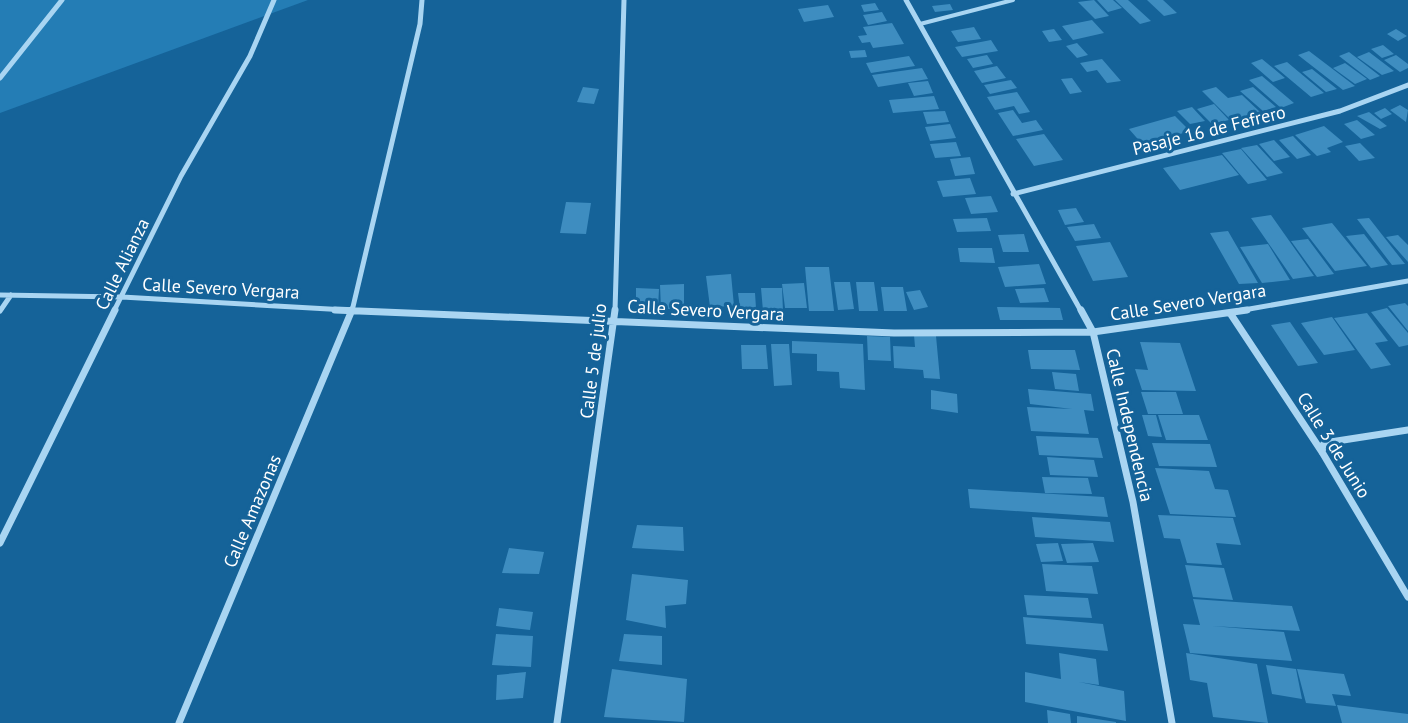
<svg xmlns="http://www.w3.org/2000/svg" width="1408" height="723" font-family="'PT Sans',sans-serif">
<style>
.green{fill:#247db5}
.building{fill:#3e8dc0}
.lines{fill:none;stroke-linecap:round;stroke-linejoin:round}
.service{stroke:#a9d5f2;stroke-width:4}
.minor-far1{stroke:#a9d5f2;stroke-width:5}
.minor{stroke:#a9d5f2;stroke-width:7}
.labels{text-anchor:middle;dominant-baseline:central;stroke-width:6;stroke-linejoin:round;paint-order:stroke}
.street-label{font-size:18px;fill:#fff;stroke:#156399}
</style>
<rect width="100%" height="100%" fill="#156399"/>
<path class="green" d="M0 0H308L0 113Z"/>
<path class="building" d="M1094 0 1109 16 1095 19 1078 2Z
M1097 0H1113L1122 8 1108 12Z
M1115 0H1128L1151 21 1140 24Z
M1147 0H1163L1177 13 1164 16Z
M875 3 879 10 864 12 861 5Z
M950 4 953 10 935 12 932 6Z
M828 5 834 17 804 22 798 9Z
M882 12 887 21 868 25 863 15Z
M1092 20 1104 33 1073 40 1062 26Z
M892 23 904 44 873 48 870 42 862 43 858 36 867 35 863 27Z
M974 27 981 39 958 42 951 31Z
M1054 29 1062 40 1049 42 1042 31Z
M1396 29 1407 36 1398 41 1387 34Z
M991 40 998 51 962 57 955 47Z
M1077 43 1088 55 1077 58 1066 46Z
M1383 45 1394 54 1382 58 1371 49Z
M865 50 867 57 851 58 849 51Z
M1309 51 1355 86 1343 90 1298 55Z
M1349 52 1380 76 1370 80 1339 56Z
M1369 52 1394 71 1382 75 1357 57Z
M987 55 993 64 973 68 967 59Z
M1396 55 1408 64V68L1400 72 1384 60Z
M909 56 915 66 871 73 866 63Z
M1102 59 1121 81 1107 83 1097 70 1087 72 1080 63Z
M1262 59 1285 78 1273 82 1251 63Z
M1287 62 1324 93 1311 97 1274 66Z
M1345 63 1367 79 1355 84 1333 68Z
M997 66 1006 78 982 83 974 71Z
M922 68 928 79 878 87 872 75Z
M1312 69 1337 89 1326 92 1302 72Z
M1262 76 1294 103 1281 108 1249 80Z
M1072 78 1082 92 1070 94 1061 79Z
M1011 80 1017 88 990 94 984 85Z
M928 81 933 93 914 96 908 83Z
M583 87 599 89 594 104 577 102Z
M1216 87 1228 98 1242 95 1260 112 1233 122 1202 91Z
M1253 87 1276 107 1263 111 1240 91Z
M1017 92 1030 112 1019 114 1014 106 995 110 987 97Z
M934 96 939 109 893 113 889 100Z
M1214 104 1229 120 1212 124 1197 109Z
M1400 105 1408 110 1406 122 1390 110Z
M1192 107 1205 121 1190 124 1177 111Z
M1385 108 1392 114 1381 119 1374 113Z
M1013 110 1022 123 1036 120 1043 130 1013 136 998 113Z
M945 111 949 122 927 124 923 112Z
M1369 112 1387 126 1380 129 1357 116Z
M1175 116 1190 131 1143 145 1129 129Z
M1357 120 1375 135 1361 139 1344 124Z
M950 124 956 138 930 141 925 127Z
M1324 126 1343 142 1327 148 1318 139 1331 152 1317 156 1295 135Z
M1044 134 1063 160 1034 166 1016 139Z
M1293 136 1311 155 1297 159 1279 140Z
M1274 140 1290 157 1274 161 1259 144Z
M956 142 961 156 935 158 930 144Z
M1360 143 1375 158 1359 161 1345 146Z
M1257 145 1283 173 1267 177 1241 148Z
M1241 149 1267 180 1248 184 1222 153Z
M1222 155 1239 175 1180 190 1163 168Z
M970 157 975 174 955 176 950 159Z
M970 178 976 194 943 197 937 181Z
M991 196 998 212 971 214 965 198Z
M566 202 591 203 586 234 560 233Z
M1076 208 1084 222 1065 225 1058 210Z
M1271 215 1314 276 1293 279 1251 218Z
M987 218 991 231 957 232 953 219Z
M1369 218 1405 264 1392 265 1357 219Z
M1332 223 1367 266 1335 271 1302 228Z
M1094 224 1101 238 1075 241 1067 227Z
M1228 231 1258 283 1239 284 1210 233Z
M1024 234 1029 252H1003L998 235Z
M1364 234 1388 265 1371 268 1346 236Z
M1398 235 1408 245V262L1386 237Z
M1308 239 1334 274 1317 277 1291 241Z
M1110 242 1128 277 1093 281 1076 246Z
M1268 244 1290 280 1262 283 1240 247Z
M958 248H992L995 263 960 262Z
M1039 264 1046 284 1005 287 998 267Z
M805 267H829L834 311H809Z
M731 274 734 306 710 307 706 276Z
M834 282H850L854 309 838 310Z
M856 282H874L878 311H859Z
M804 283 807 308H785L782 284Z
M684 284V309H661L660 285Z
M881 287H903L907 311H884Z
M636 288 659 289 658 308 636 307Z
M761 288H782L783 311H763Z
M1044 288 1049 302 1020 303 1015 289Z
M920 290 928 307 914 310 906 292Z
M738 293H755L756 308H740Z
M1405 303 1408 306V331L1388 306Z
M997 307 1060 308 1063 320H1000Z
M1387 308 1408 333V345L1399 347 1371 312Z
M1367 313 1388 341 1375 343 1391 365 1371 369 1334 318Z
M1332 317 1355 350 1324 355 1301 323Z
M1290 322 1318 363 1298 366 1271 325Z
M914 335 936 336 940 379 924 378 923 370 894 368 893 346 915 347Z
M867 336 890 337 891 361 868 360Z
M792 341 863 344 865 390 840 388 839 372 817 371V354L792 353Z
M1140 342 1180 343 1196 391 1142 390 1135 369 1148 370Z
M771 344H789L792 385 774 386Z
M741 345H766L768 369H742Z
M1028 350H1075L1080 370 1031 369Z
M1052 372 1076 374 1079 391 1055 389Z
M1028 389 1091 394 1094 411 1084 410 1089 434 1031 431 1027 407 1072 409 1030 404Z
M931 390 957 394 958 413 931 409Z
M1141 392H1176L1183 414H1148Z
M1142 415H1156L1162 437 1148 436Z
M1158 415H1199L1208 440H1166Z
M1036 436 1098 438 1103 458 1039 455Z
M1152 443 1210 444 1217 467 1159 466Z
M1047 457 1094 460 1098 477 1050 475Z
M1155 468 1209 471 1215 489 1228 490 1236 517 1170 514Z
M1042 477 1088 478 1092 494 1045 493Z
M968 489 1104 497 1108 517 970 508Z
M1158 515 1233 518 1241 545 1216 543 1222 565 1187 563 1180 539 1164 538Z
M1032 517 1110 522 1114 542 1035 537Z
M637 525 683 527 684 551 632 548Z
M1058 543 1063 561 1041 562 1036 544Z
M1093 543 1099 562 1067 563 1061 544Z
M509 548 544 552 539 574 502 573Z
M1042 564 1092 566 1098 594 1046 591Z
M1185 565 1224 568 1233 600 1193 597Z
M632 574 688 580 686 604 665 606 666 628 626 620Z
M1024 595 1088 598 1092 618 1027 615Z
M1193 599 1292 606 1300 631 1212 626 1284 632 1292 661 1190 653 1183 624 1200 625Z
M499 608 533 612 530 630 496 626Z
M1023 617 1103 624 1108 651 1026 644Z
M496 634 533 636 531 667 492 665Z
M624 634 662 636V665L619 661Z
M1059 653 1096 659 1099 685 1079 682 1124 691 1126 721 1025 702V672L1061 679Z
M1186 653 1257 664 1268 723 1213 717 1207 683 1190 680Z
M1266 665 1296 669 1302 699 1272 694Z
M612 669 687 679 684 722 604 717Z
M1297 669 1344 674 1351 696 1332 694 1336 706 1306 703Z
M526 672 523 698 496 700 497 675Z
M1337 705 1408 714V723H1342Z
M1047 710 1070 714 1071 723H1048Z
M1077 716 1116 722V723H1077Z"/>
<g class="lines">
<path class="service" d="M920 24 1013 0"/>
<path class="minor-far1" d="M906 0 1081 311
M0 78 62 0
M1013 194 1340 111 1408 85
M0 295 122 297 364 311
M0 311 11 295
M114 311 181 176 250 56 274 0
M352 311 420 24 422 0
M615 311 624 0
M1238 311 1408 281"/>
<path class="minor" d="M335 310 894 333 1093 332 1247 310
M1081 310 1093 332 1133 502 1172 723
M1230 313 1322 452 1408 597
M1322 452 1324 443 1408 430
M0 543 115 310
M179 723 352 310
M557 723 615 310"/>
</g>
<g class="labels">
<g class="street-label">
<text transform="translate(1209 130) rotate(-14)">Pasaje 16 de Fefrero</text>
<text transform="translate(122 264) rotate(-64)">Calle Alianza</text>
<text transform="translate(221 288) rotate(3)">Calle Severo Vergara</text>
<text transform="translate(1188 302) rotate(-9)">Calle Severo Vergara</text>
<text transform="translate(706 310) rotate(3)">Calle Severo Vergara</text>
<text transform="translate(593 361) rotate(-83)">Calle 5 de julio</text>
<text transform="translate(1130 425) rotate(77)">Calle Independencia</text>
<text transform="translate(1334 445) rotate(58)">Calle 3 de Junio</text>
<text transform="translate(252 511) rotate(-67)">Calle Amazonas</text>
</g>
</g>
</svg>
